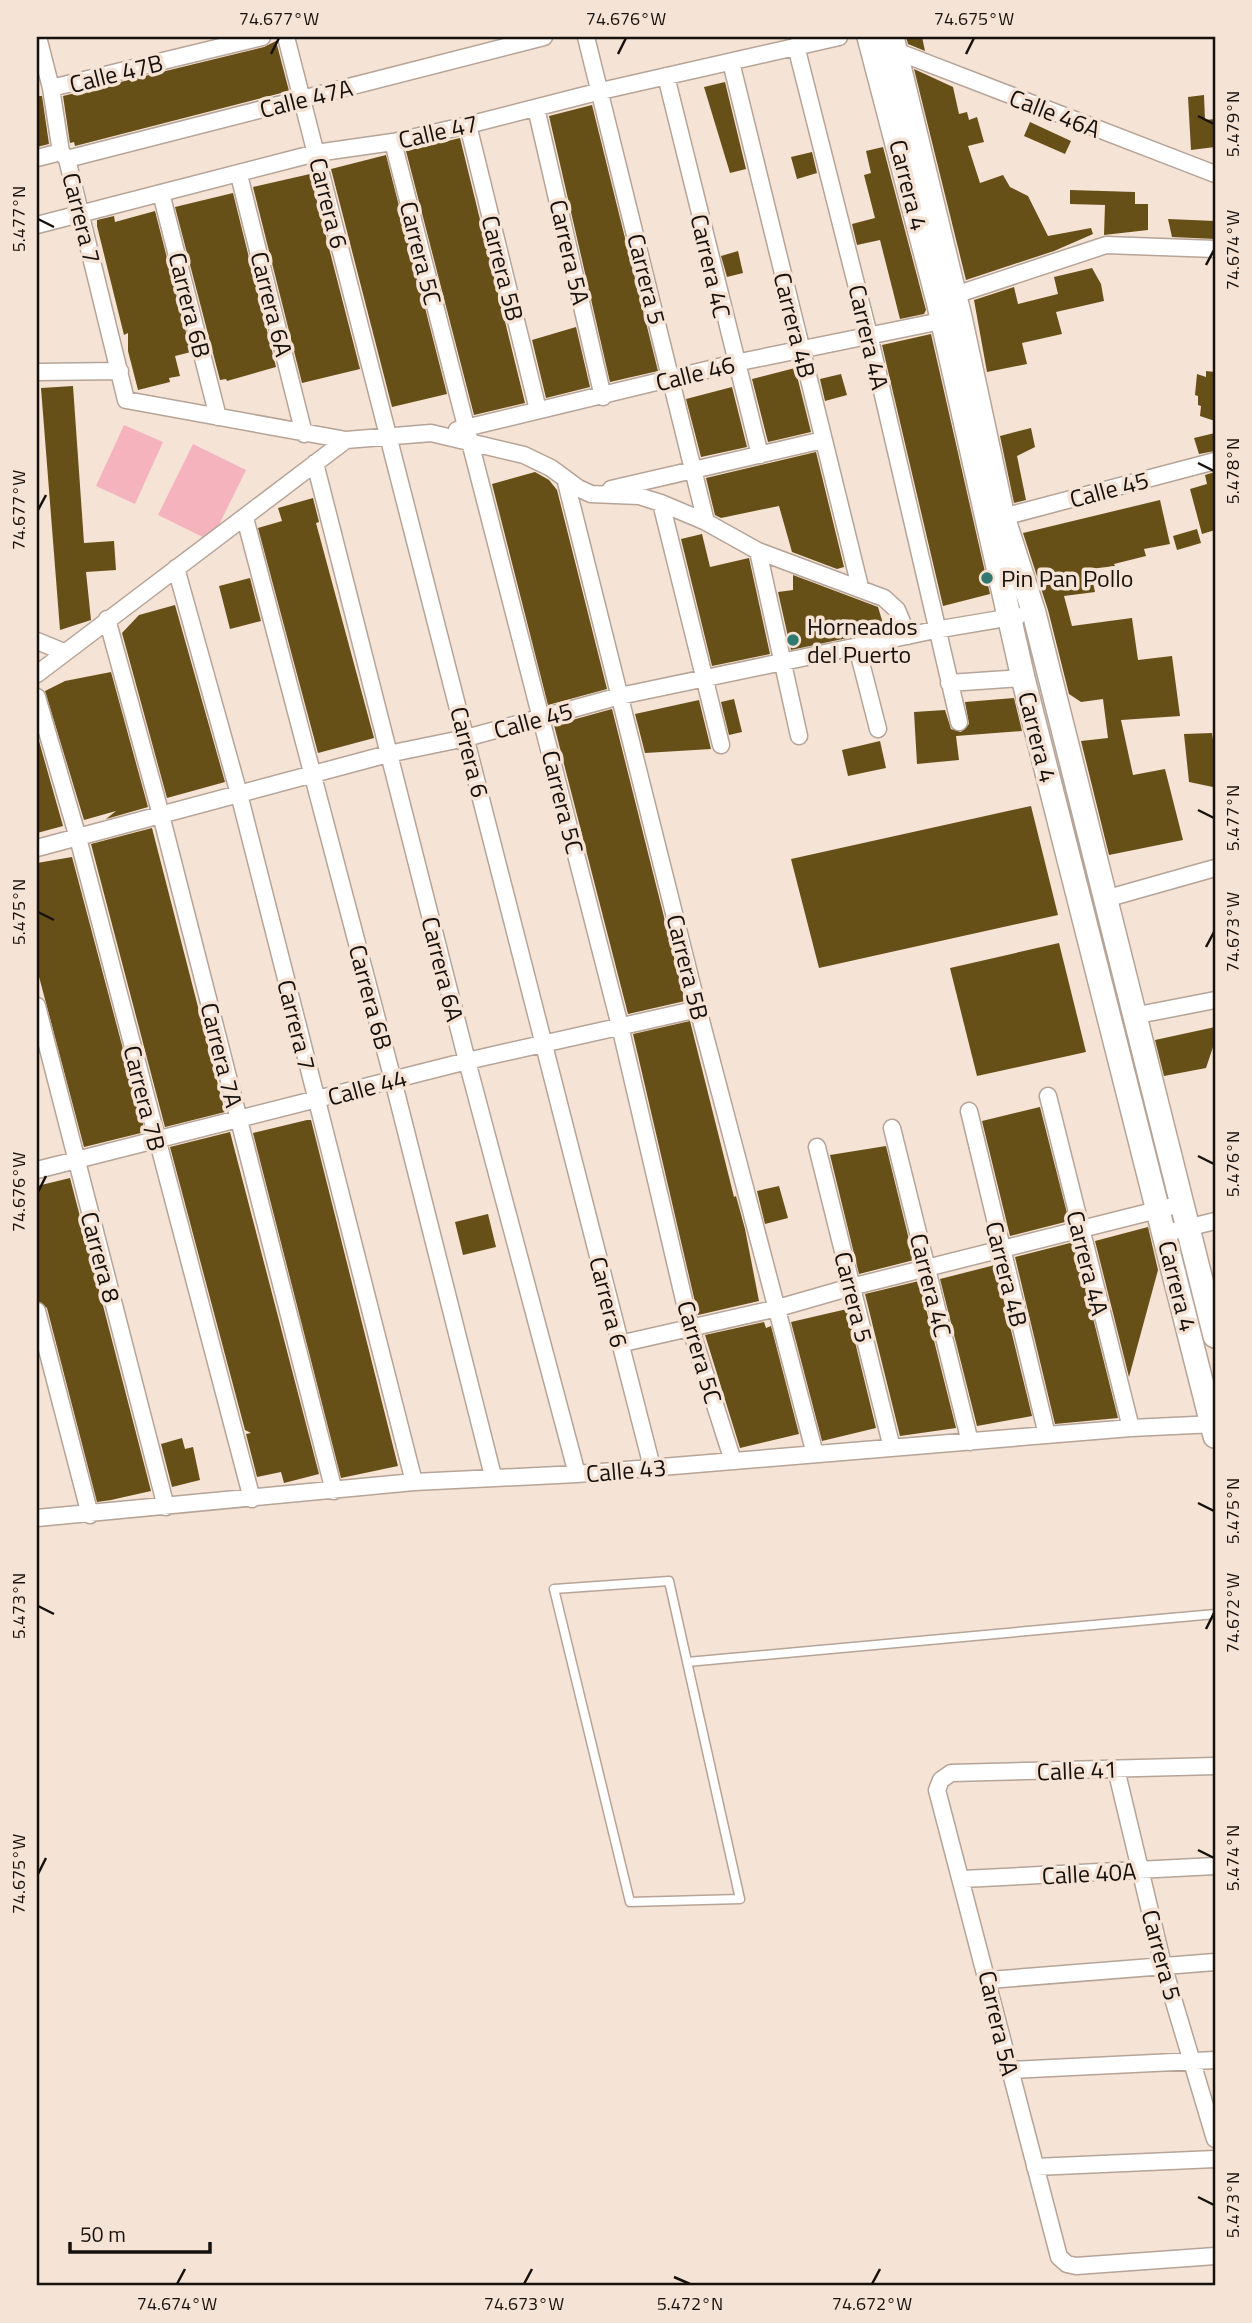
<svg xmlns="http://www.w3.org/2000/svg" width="1252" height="2323" font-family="'Titillium Web',sans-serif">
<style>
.green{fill:#f5b3be}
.building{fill:#674f18}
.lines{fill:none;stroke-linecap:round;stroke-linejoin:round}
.lane-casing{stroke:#b5a497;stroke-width:11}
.street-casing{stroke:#b5a497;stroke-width:19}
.secondary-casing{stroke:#b5a497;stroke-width:26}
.lane{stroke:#fff;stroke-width:8}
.street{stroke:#fff;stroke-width:16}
.secondary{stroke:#fff;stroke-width:23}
.ticks{fill:none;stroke:#17110d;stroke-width:2.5}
.poi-dot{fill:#327971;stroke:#f5e3d5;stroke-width:2.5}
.labels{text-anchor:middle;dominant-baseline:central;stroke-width:7;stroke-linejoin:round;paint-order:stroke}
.street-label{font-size:24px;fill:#17110d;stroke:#f5e3d5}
.poi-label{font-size:24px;fill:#17110d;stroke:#f5e3d5;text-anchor:start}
.neatline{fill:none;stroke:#17110d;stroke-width:2.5}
.ticks-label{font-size:18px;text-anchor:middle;fill:#17110d}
</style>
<rect width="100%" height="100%" fill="#f5e3d5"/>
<path class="green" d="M124 425 163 442 135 504 96 486Z
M193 444 246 470 211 541 158 515Z"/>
<path class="building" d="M906 37H922L925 51 908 44Z
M276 41 289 91 75 146 74 142 70 143 63 96 264 47Z
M914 69 953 87 959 114 967 112 969 120 977 117 984 142 968 146 980 183 1003 175 1010 187 1028 196 1048 236 1091 228 1093 234 1054 251 966 280Z
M725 82 746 169 730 173 704 87Z
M1204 95 1205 120 1215 119V147L1191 150 1188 97Z
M37 96H42L49 144 37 147Z
M592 105 658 371 610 382 549 116Z
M1030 122 1071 141 1065 154 1024 136Z
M460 138 525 403 474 415 406 151Z
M883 147 926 310 924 314 900 319 880 240 857 245 852 224 875 218 864 175 871 173 866 151Z
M812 152 817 173 797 179 791 157Z
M386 155 447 394 392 407 331 169Z
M310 174 360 369 302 383 253 187Z
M1070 190 1135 192V204H1148V230L1104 235 1105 205 1070 204Z
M233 193 276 367 227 381 226 379 220 380 175 207Z
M155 211 191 352 175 356 180 376 169 378 170 382 138 390 128 351V333L124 335 97 226V220L114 216 115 222Z
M1168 219 1215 221V239L1172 237Z
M738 251 743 273 727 277 721 256Z
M1092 268 1101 284 1104 301 1056 312 1062 334 1022 343 1027 364 987 372 974 300 1014 287 1018 304 1058 294 1054 277Z
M576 327 590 387 546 398 532 340Z
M931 334 990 594 943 606 882 345Z
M795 368 811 432 768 442 752 379Z
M1206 371 1215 372V421L1200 416 1201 406 1198 405V396L1195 395 1197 374 1206 377Z
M841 374 847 395 825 401 820 379Z
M73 386 84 543 114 541 116 570 86 572 91 620 60 630 41 388Z
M732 387 747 447 701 457 686 399Z
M1031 428 1035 447 1017 456 1026 500 1014 503 1000 436Z
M1215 433V451L1199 454 1194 438Z
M816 452 844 567 837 569 792 552 779 506 721 518 715 515 706 478Z
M535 472 549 480 557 490 607 689 548 705 492 484Z
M1215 472V530L1202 534 1190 489 1207 484 1205 475Z
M313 498 319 522 316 523 374 738 318 753 258 528 282 521 278 508Z
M1160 500 1170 544 1144 549 1146 556 1114 564 1115 566 1090 569 1095 592 1064 596 1072 626 1132 618 1138 660 1172 656 1180 716 1121 720 1133 775 1165 769 1183 840 1109 855 1081 741 1108 738 1103 699 1081 702 1069 694 1048 610 1023 533Z
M1197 529 1201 543 1177 550 1173 536Z
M702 534 710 567 749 558 770 654 712 666 681 539Z
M793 575 878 607 885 630 791 650 778 592 793 590Z
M250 578 261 621 230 629 219 586Z
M175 605 225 782 167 798 122 633 139 615Z
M111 672 148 807 106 819 116 811 84 820 45 691 65 681Z
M1014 698 1022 731 956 736 959 760 917 764 914 712 945 710 951 729 961 732 969 724 965 702Z
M734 699 742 732 729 735 721 702Z
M699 700 711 749 645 753 635 714Z
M612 709 685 1001 628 1014 554 725Z
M1212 733 1215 755 1213 787 1189 782 1184 734Z
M37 734 63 826 37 833Z
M880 741 886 768 848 776 842 750Z
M1031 806 1058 915 819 968 791 859Z
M152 828 225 1112 165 1127 91 844Z
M72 857 145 1132 84 1147 37 969V863Z
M1059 943 1086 1052 977 1076 950 968Z
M690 1021 734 1197 736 1196 745 1229 759 1301 698 1315 633 1034Z
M1215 1027V1041L1206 1068 1164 1076 1155 1040Z
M1040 1107 1069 1221 1010 1236 982 1121Z
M307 1120H311L398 1466 341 1478 253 1133Z
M230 1132 319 1474 284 1483 281 1472 257 1477 246 1434 251 1433 245 1430 170 1147Z
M886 1146 914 1260 859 1274 830 1155Z
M70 1178 151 1491 111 1500 97 1502 47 1308 37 1300V1186Z
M779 1186 788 1218 765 1224 757 1191Z
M488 1214 496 1247 463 1255 455 1222Z
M1148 1227 1158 1270 1129 1377 1095 1241Z
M1074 1242 1118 1418 1055 1424 1015 1257Z
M995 1265 1032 1416 977 1426 940 1279Z
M919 1281 956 1428 900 1436 865 1294Z
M847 1309 876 1428 822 1441 791 1322Z
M764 1322 766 1328 771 1326 799 1434 740 1448 705 1335Z
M182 1438 185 1449 193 1447 200 1480 172 1487 161 1444Z"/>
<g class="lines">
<g class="lane-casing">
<path id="lane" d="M669 1581 740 1899 630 1902 554 1589Z
M687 1662 1215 1614"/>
</g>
<g class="street-casing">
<path id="street" d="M38 37 51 88 61 152 67 159 126 400 346 440 431 433 524 455 551 468 578 488 591 494 639 496 661 503 706 522 758 551 884 598 897 610 908 636
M286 37 652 1467
M586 37 706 522
M796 46 869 335 959 722
M896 51 1215 174
M731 62 860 587
M666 76 760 455
M51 88 262 37
M536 108 603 397
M468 125 538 410
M393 142 620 1026 691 1330 733 1461
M37 158 61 152
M67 159 544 37
M239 175 304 434
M161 193 218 417
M37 225 316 153 393 142 468 125 601 91 839 37
M946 298 1106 245 1215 249
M37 372 120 371
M457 430 735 363 951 319
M315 463 467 1061 577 1474
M565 478 698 1009 815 1454
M611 489 823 440
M661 503 721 745
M1003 517 1215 461
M245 518 393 1080 493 1476
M758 551 799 736
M176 568 239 794 414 1482
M107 619 161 815 334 1491
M37 641 64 652
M857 647 878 729
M37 674 346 440
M949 683 1023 678
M37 697 78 838 252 1499
M37 848 388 754 466 738 620 696 935 630 1018 616
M1105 899 1215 868
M37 1006 166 1507
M1133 1016 1215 1000
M1048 1096 1131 1428
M969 1111 1047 1435
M892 1128 970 1442
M817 1147 892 1448
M37 1170 467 1061 698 1009
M1166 1233 1215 1221
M37 1311 90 1515
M619 1344 778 1308 851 1287 1181 1204
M37 1518 414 1482 577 1474 1131 1428 1215 1424
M1215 1766 951 1773 941 1780 937 1790 1059 2257 1067 2264 1076 2266 1215 2256
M1116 1769 1163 1965 1215 2139
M963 1879 1215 1866
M989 1980 1215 1962
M1009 2070 1215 2060
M1035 2167 1215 2159"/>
</g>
<g class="secondary-casing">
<path id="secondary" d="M869 37 938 301 1023 678 1215 1436
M892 37 960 317 1003 517 1034 613 1215 1336"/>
</g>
<use href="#lane" class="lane"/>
<use href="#street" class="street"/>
<use href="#secondary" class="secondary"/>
</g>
<path class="ticks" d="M271 54 279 38M618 54 626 38M966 54 974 38M1198 116 1214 124M38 219 54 227M1206 265 1214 250M1198 463 1214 471M38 510 46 495M1198 810 1214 818M38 912 54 920M1206 947 1214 932M1198 1156 1214 1164M38 1192 46 1176M1198 1503 1214 1511M38 1606 54 1614M1206 1629 1214 1613M1198 1850 1214 1858M38 1874 46 1858M1198 2197 1214 2205M674 2277 690 2284M177 2284 185 2269M524 2284 532 2269M872 2284 880 2269"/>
<g class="poi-dot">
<circle cx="987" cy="578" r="7"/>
<circle cx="793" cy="640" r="7"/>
</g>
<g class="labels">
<g class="street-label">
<text transform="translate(116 73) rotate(-14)">Calle 47B</text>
<text transform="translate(306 98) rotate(-14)">Calle 47A</text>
<text transform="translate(1055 113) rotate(21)">Calle 46A</text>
<text transform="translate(438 131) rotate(-13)">Calle 47</text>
<text transform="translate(909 185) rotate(76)">Carrera 4</text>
<text transform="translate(329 203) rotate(76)">Carrera 6</text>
<text transform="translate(82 218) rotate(76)">Carrera 7</text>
<text transform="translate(570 252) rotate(77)">Carrera 5A</text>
<text transform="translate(421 253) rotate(76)">Carrera 5C</text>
<text transform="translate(711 266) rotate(77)">Carrera 4C</text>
<text transform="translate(503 268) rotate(76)">Carrera 5B</text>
<text transform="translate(647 279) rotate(76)">Carrera 5</text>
<text transform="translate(272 304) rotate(76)">Carrera 6A</text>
<text transform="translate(190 305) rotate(76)">Carrera 6B</text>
<text transform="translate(795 325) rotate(76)">Carrera 4B</text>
<text transform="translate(869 337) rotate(77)">Carrera 4A</text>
<text transform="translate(695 373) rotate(-14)">Calle 46</text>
<text transform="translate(1109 489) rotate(-15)">Calle 45</text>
<text transform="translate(533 720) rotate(-15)">Calle 45</text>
<text transform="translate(1038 737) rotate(76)">Carrera 4</text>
<text transform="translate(470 752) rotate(76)">Carrera 6</text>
<text transform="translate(563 802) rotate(76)">Carrera 5C</text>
<text transform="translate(688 967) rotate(76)">Carrera 5B</text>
<text transform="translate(443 969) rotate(76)">Carrera 6A</text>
<text transform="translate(371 997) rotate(75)">Carrera 6B</text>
<text transform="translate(297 1025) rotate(76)">Carrera 7</text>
<text transform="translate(222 1055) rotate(76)">Carrera 7A</text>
<text transform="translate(367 1087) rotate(-15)">Calle 44</text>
<text transform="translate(145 1098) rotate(76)">Carrera 7B</text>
<text transform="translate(101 1257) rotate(75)">Carrera 8</text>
<text transform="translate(1088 1263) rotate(76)">Carrera 4A</text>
<text transform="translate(1007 1274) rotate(76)">Carrera 4B</text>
<text transform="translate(931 1285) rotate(76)">Carrera 4C</text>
<text transform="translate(1178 1286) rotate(76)">Carrera 4</text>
<text transform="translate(854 1297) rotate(76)">Carrera 5</text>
<text transform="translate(609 1302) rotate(76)">Carrera 6</text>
<text transform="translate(700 1352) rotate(74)">Carrera 5C</text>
<text transform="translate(626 1470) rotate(-5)">Calle 43</text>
<text transform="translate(1077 1770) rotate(-2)">Calle 41</text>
<text transform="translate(1089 1873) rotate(-3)">Calle 40A</text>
<text transform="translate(1162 1955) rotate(75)">Carrera 5</text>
<text transform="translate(999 2023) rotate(77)">Carrera 5A</text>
</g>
<g class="poi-label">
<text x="1001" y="578">Pin Pan Pollo</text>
<text x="807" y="626">Horneados<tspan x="807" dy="28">del Puerto</tspan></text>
</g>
</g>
<rect width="1252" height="2323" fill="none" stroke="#f5e3d5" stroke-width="77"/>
<path d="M70 2242v10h140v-10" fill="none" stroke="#17110d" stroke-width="3.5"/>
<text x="80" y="2242" font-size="21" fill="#17110d" stroke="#f5e3d5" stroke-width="5" paint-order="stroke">50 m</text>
<rect x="38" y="38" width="1176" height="2246" class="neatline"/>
<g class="ticks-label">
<text x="279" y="25">74.677°W</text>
<text x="626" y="25">74.676°W</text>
<text x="974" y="25">74.675°W</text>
<text transform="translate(1233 124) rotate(-90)" y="6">5.479°N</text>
<text transform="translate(19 219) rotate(-90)" y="6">5.477°N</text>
<text transform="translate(1233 250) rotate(-90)" y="6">74.674°W</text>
<text transform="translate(1233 471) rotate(-90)" y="6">5.478°N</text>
<text transform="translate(19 510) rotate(-90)" y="6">74.677°W</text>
<text transform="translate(1233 818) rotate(-90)" y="6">5.477°N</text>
<text transform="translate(19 912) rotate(-90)" y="6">5.475°N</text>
<text transform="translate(1233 932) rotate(-90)" y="6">74.673°W</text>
<text transform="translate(1233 1164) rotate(-90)" y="6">5.476°N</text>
<text transform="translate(19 1192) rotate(-90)" y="6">74.676°W</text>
<text transform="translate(1233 1511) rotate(-90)" y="6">5.475°N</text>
<text transform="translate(19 1606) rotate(-90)" y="6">5.473°N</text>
<text transform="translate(1233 1613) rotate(-90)" y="6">74.672°W</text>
<text transform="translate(1233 1858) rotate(-90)" y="6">5.474°N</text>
<text transform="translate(19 1874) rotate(-90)" y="6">74.675°W</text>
<text transform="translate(1233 2205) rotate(-90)" y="6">5.473°N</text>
<text x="177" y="2310">74.674°W</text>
<text x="524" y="2310">74.673°W</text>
<text x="690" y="2310">5.472°N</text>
<text x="872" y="2310">74.672°W</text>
</g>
</svg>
